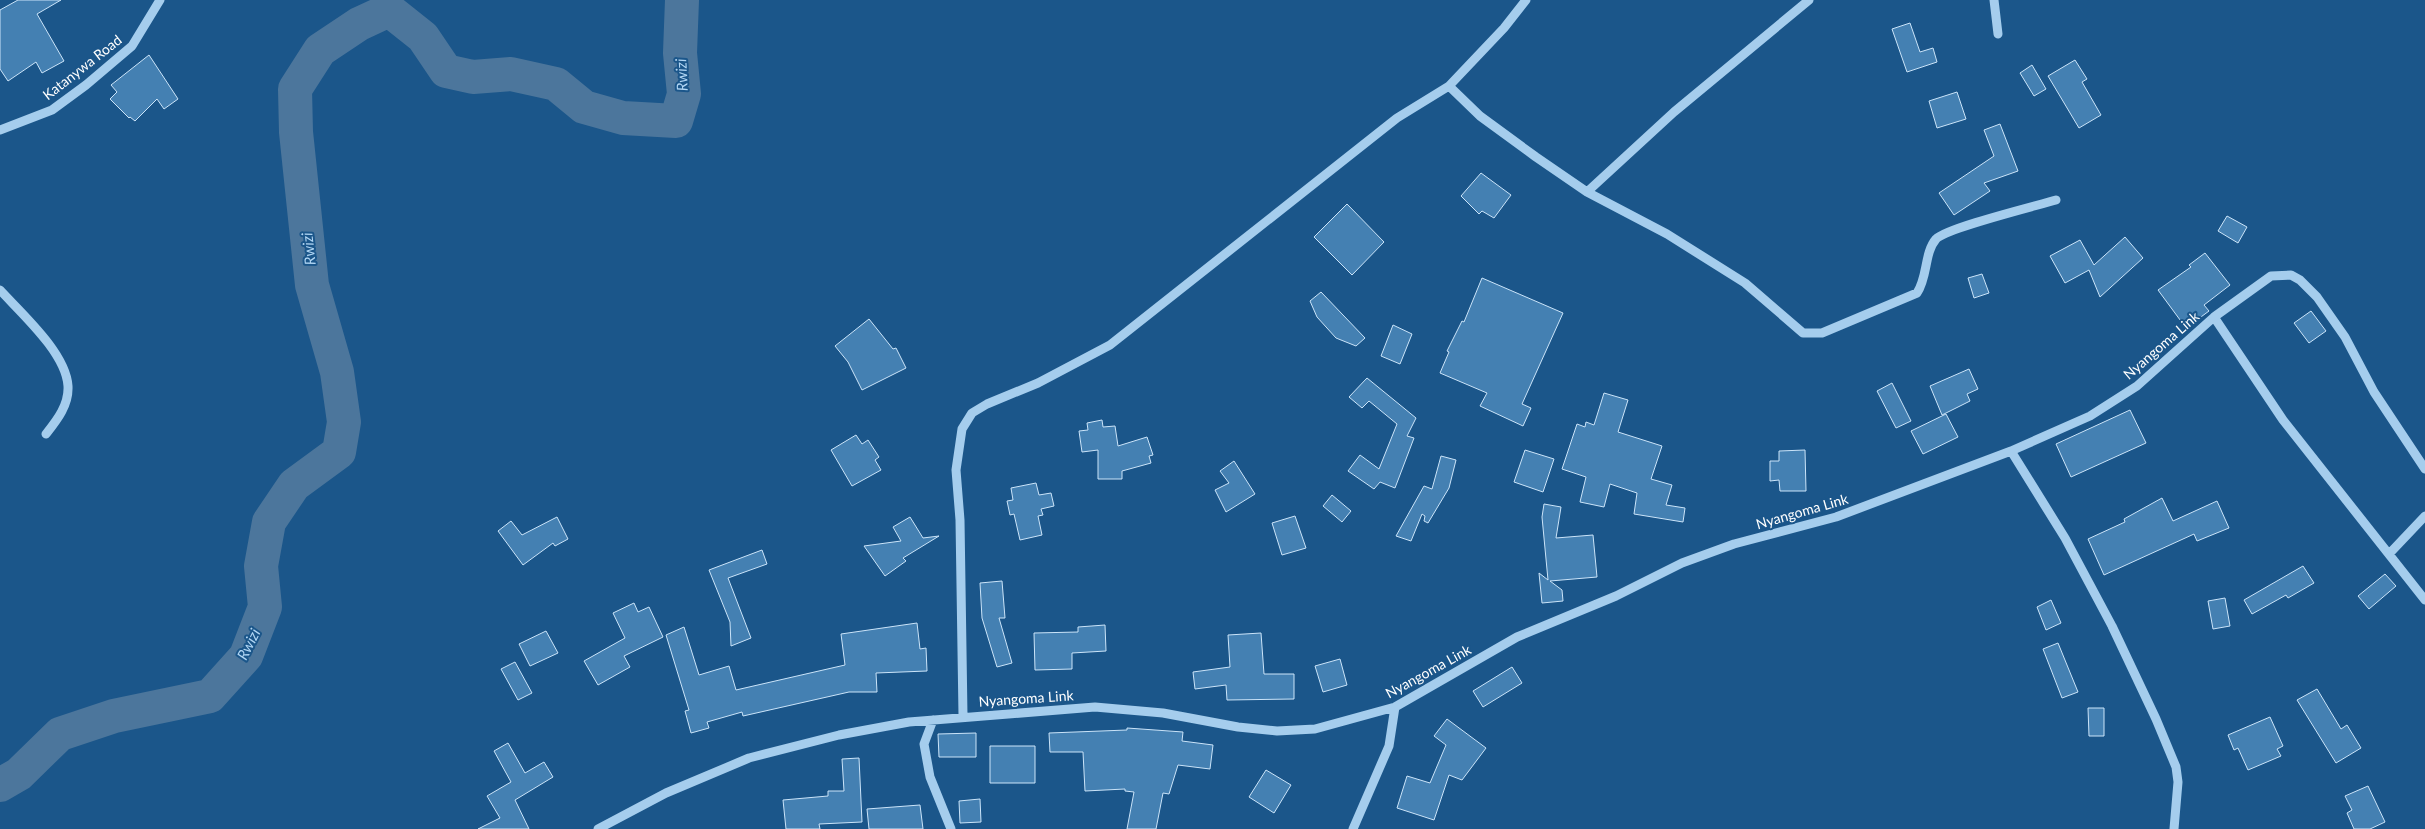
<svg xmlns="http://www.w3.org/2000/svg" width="2425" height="829" font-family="Lato,sans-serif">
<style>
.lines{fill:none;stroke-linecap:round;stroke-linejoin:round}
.river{stroke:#4c769c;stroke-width:34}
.building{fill:#4480b2;stroke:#cbe4f9}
.minor{stroke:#a5cded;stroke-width:9}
.labels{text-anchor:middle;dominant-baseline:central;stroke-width:4;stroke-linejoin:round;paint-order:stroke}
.street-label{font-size:14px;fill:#fff;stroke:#1b568a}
.water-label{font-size:15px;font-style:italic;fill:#b1d6f4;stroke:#1b568a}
</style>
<rect width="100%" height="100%" fill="#1b568a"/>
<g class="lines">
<path class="river" d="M0 785 19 774 60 734 114 716 210 696 246 656 265 607 261 566 269 522 294 485 339 452 344 422 337 372 312 285 296 132 295 89 320 50 359 24 389 10 423 37 446 71 473 77 511 74 556 84 584 107 623 118 676 121 684 94 680 53 682 0"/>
</g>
<path class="building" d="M18 0H61L37 14 64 61 42 73 36 62 8 81 0 69V10Z
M1910 23 1920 52 1933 48 1937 62 1907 72 1892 29Z
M149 55 178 99 164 109 157 99 135 121 130 117 129 118 110 99 117 92 111 85Z
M2075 60 2087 79 2082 82 2101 115 2079 128 2048 76Z
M2032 65 2046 89 2034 96 2020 73Z
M1957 92 1966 119 1937 128 1929 101Z
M2000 124 2018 171 1984 183 1990 191 1954 215 1939 193 1994 156 1984 130Z
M1481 173 1511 195 1494 218 1482 211 1479 214 1461 196Z
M1347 204 1384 242 1352 275 1314 237Z
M2227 216 2247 227 2238 243 2218 231Z
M2125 237 2143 258 2100 297 2089 270 2065 283 2050 256 2080 240 2094 265Z
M2205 253 2230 285 2204 305 2209 311 2186 328 2158 290 2191 267 2189 265Z
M1982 274 1989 293 1974 298 1968 278Z
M1482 278 1563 313 1522 404 1531 408 1523 426 1480 406 1487 393 1440 373 1449 352 1447 351 1462 321 1464 322Z
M1321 292 1365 338 1356 346 1336 338 1317 317 1310 301Z
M2311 311 2326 331 2309 343 2294 323Z
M869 319 893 349 896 348 906 368 862 390 848 362 835 346Z
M1393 325 1412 334 1400 364 1381 356Z
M1969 369 1978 389 1967 394 1970 401 1942 415 1930 386Z
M1367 378 1416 418 1407 436 1414 438 1395 488 1380 482 1374 489 1348 471 1360 455 1379 469 1397 424 1369 401 1362 408 1349 397Z
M1892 383 1911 421 1896 428 1877 391Z
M1604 393 1628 400 1618 432 1662 446 1651 479 1672 485 1666 505 1685 508 1683 522 1634 514 1637 493 1610 484 1604 507 1580 502 1586 477 1562 469 1577 424 1585 427 1586 422 1594 425Z
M2130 410 2146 443 2071 477 2056 444Z
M1946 414 1958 437 1923 454 1911 431Z
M1102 420 1103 427 1115 426 1118 446 1147 437 1153 455 1149 456 1151 463 1122 471V479H1098V450L1082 452 1079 431 1088 430 1087 423Z
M856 435 862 444 868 440 879 457 875 460 881 470 852 486 831 450Z
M1525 450 1554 459 1543 492 1514 482Z
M1805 450 1806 491H1780L1779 480 1770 481V461H1779V451Z
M1441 456 1456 460 1449 488 1428 523 1424 521 1425 516 1422 514 1411 541 1396 536 1424 486 1432 489Z
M1234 461 1255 494 1226 512 1215 490 1229 483 1220 471Z
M1036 483 1039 495 1051 493 1054 506 1041 509 1043 515 1038 516 1042 535 1020 540 1014 514 1010 515 1007 501 1013 500 1011 488Z
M1332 495 1351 511 1342 522 1323 506Z
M2162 498 2173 521 2217 501 2229 528 2197 541 2194 534 2104 575 2088 539 2125 522 2124 519Z
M1544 504 1561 507 1556 538 1593 535 1597 577 1550 581 1562 590 1563 601 1542 603 1539 573 1548 580 1542 517Z
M1295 516 1306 548 1282 555 1272 523Z
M557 517 568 539 555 546 553 543 523 565 498 531 511 521 522 535Z
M910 517 923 538 939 536 903 558 906 561 885 576 864 546 901 541 893 527Z
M762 550 767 564 728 578 751 638 731 646 730 622 709 570Z
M2303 566 2314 583 2288 598 2286 595 2252 614 2244 600Z
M2385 574 2396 586 2369 609 2358 596Z
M1002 581 1005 618H999L1012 663 997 667 982 618 980 583Z
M2225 598 2230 626 2213 629 2208 601Z
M2051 600 2061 623 2046 630 2037 607Z
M634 603 638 612 649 607 663 637 624 656 630 667 598 685 584 661 625 638 613 613Z
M917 623 920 649 926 648 927 671 876 673 877 692H849L743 716 742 712 707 722 709 728 691 733 685 711 689 710 666 635 684 627 699 675 729 666 736 690 845 665 841 634Z
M1105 625 1106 651 1072 653V669L1035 670 1034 633 1078 632V627Z
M546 631 558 653 530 666 519 644Z
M1261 633 1264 674H1294V699L1227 700 1226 685 1195 689 1193 672 1230 667 1228 635Z
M2058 643 2078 692 2062 698 2043 649Z
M1340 659 1347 685 1323 692 1315 666Z
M515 662 532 693 518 700 501 669Z
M1512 667 1522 683 1483 707 1473 691Z
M2317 689 2341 729 2347 725 2361 748 2336 763 2297 700Z
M2088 708H2104V736H2089Z
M2270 717 2283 746 2277 749 2281 756 2248 770 2238 748 2234 750 2228 735Z
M1447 719 1486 748 1462 780 1449 775 1434 820 1397 808 1407 776 1430 783 1446 745 1434 736Z
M1127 728 1183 732 1182 741 1213 745 1210 769 1178 765 1169 794 1163 793 1156 829H1127L1134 792 1125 791V789L1085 791 1083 752H1050L1049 733 1127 730Z
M976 733V757H939L938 734Z
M508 743 525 773 544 762 553 777 515 800 529 829H478L500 818 487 796 511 782 494 751Z
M990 746H1035V783H990Z
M859 758 862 822 819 824 820 829H786L783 800 828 796V791H844L842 759Z
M1266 770 1291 785 1274 813 1249 797Z
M2368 786 2385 822 2370 829H2354L2347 813 2352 810 2345 796Z
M980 799 981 822 960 823 959 801Z
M920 805 923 829H869L867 809Z"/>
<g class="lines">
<path class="minor" d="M1994 0 1998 34
M1449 86 1480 116 1536 157 1587 192 1667 234 1745 283 1803 333H1822L1917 293C1928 277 1924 253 1936 239 1946 228 2036 206 2056 200
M0 130 52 110 86 85 132 46 160 0
M1587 192 1674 112 1809 0
M0 290C22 314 66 353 68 386 69 405 57 420 46 434
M2214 317 2283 420 2425 600
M2011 451 2065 538 2112 626 2156 719 2176 767 2178 782 2174 829
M2389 554 2425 516
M963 716 960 520 956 470 962 429 972 413 987 404 1038 383 1110 345 1397 118 1449 86 1504 28 1526 0
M933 720 924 744 930 777 951 829
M598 829 666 793 749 758 839 735 909 722 1095 707 1163 713 1238 727 1277 731 1315 729 1395 707 1517 637 1616 596 1682 563 1734 544 1836 517 2011 451 2090 416 2137 386 2214 317 2271 276 2291 275 2300 280 2317 297 2345 337 2374 392 2425 469
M1353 829 1389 746 1395 707"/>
</g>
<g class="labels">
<g class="street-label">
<text transform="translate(82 67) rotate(-38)">Katanywa Road</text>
<text transform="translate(2161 345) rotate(-41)">Nyangoma Link</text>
<text transform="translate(1802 511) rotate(-16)">Nyangoma Link</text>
<text transform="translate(1428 671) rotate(-29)">Nyangoma Link</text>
<text transform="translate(1026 698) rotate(-4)">Nyangoma Link</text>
</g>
<g class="water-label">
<text transform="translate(681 75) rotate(-93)">Rwizi</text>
<text transform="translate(308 249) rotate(-96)">Rwizi</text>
<text transform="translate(248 644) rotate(-63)">Rwizi</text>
</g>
</g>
</svg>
